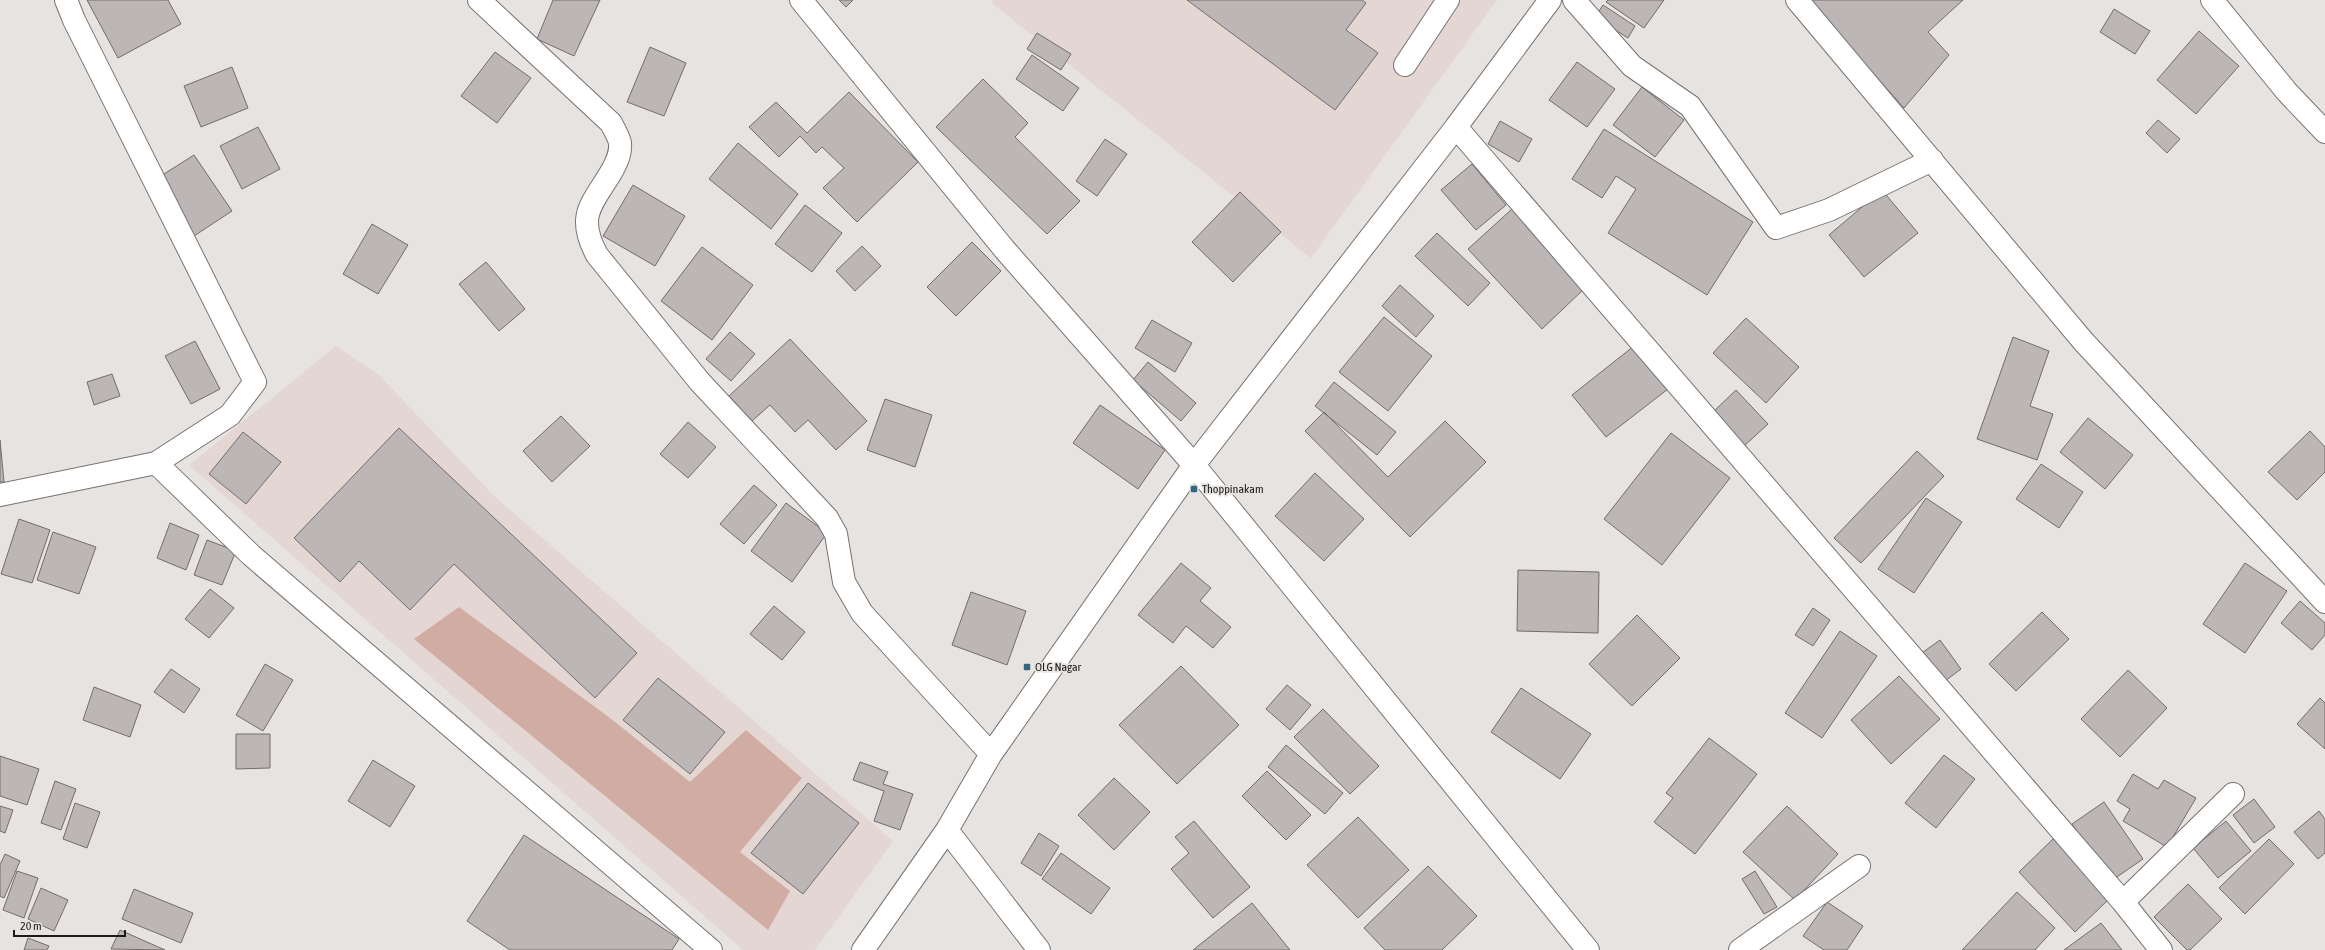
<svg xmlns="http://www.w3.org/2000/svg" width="2325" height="950" font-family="'Asap Condensed',sans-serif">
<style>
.built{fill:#e4d7d3}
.green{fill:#d0aca2}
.building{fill:#bcb7b6;stroke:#726d6c}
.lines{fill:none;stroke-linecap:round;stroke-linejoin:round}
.minor-casing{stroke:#777372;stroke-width:24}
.minor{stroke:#fff;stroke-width:22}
.poi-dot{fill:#326783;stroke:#e7e3e1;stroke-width:1.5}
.labels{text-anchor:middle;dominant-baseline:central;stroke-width:3.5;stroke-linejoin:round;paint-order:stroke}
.poi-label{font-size:12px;fill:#1c1b1a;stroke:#e7e3e1;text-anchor:start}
</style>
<rect width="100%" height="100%" fill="#e7e3e1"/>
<path class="built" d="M993 0H1497L1311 258 992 3Z
M336 346 379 375 496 498 893 841 815 950H743L189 465Z"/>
<path class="green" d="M459 607 610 718 690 782 746 730 802 778 740 852 790 891 768 930 414 639Z"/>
<path class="building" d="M87 0H168L181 24 118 58Z
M553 0H600L574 56 537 39Z
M839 0H853L846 7Z
M1187 0H1362L1366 3 1346 30 1378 53 1335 110Z
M1608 0H1664L1644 28 1606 2Z
M1808 0H1963L1928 32 1949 55 1904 108Z
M1603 5 1635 26 1628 38 1595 17Z
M2114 9 2150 31 2135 54 2100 32Z
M2199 31 2239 66 2196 114 2157 80Z
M1037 33 1071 54 1061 70 1027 49Z
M650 47 686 63 664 116 627 102Z
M495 52 531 78 497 123 461 96Z
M1032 55 1079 88 1063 111 1016 79Z
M1577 62 1615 89 1587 127 1549 100Z
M232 67 248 108 201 127 184 86Z
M983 79 1028 123 1015 137 1080 201 1047 234 936 127Z
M1642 87 1684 120 1655 157 1613 125Z
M849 92 918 162 857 222 823 188 844 168 822 147 816 153 800 136 779 157 749 127 776 102 807 133Z
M2158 120 2180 139 2167 153 2146 133Z
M1500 121 1532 139 1519 162 1488 144Z
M258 127 280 169 242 189 220 146Z
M1604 129 1753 222 1707 295 1608 233 1636 189 1616 176 1602 198 1572 179Z
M1105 139 1127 154 1097 196 1076 181Z
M738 143 798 194 771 229 709 179Z
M194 155 232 211 194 236 156 179Z
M1472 164 1506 205 1476 230 1441 190Z
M633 185 685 216 655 266 603 236Z
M1882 190 1918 233 1864 277 1829 235Z
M1240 192 1281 232 1233 282 1192 242Z
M805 205 842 233 812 272 775 244Z
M1512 209 1585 288 1542 329 1468 249Z
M372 224 408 245 378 294 343 274Z
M1437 233 1490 283 1468 306 1415 256Z
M972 242 1001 271 956 316 927 287Z
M862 246 881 266 855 291 836 271Z
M702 247 753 285 712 340 661 301Z
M486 262 525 309 499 331 459 284Z
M1400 285 1434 316 1416 337 1382 306Z
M1384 317 1432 356 1388 411 1339 372Z
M1746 318 1799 367 1766 403 1713 353Z
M1152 320 1192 343 1175 372 1135 348Z
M730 332 755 354 731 381 706 359Z
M2013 337 2049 351 2030 406 2053 414 2037 460 1977 439Z
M790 339 867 421 836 450 808 420 795 432 770 405 752 421 729 396Z
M195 341 220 389 191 404 165 356Z
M1634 346 1668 389 1606 437 1572 395Z
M1148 362 1196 403 1181 421 1133 380Z
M112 374 120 396 94 405 87 382Z
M1334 382 1396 432 1377 455 1315 406Z
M1736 390 1768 424 1743 447 1712 413Z
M885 399 932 415 915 467 867 450Z
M1100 405 1165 450 1138 489 1073 443Z
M1324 412 1388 477 1445 421 1486 462 1410 537 1305 431Z
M561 416 590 446 552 482 523 451Z
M2088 418 2133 455 2105 489 2060 452Z
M688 422 716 447 688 478 660 454Z
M399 428 637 653 595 698 454 564 410 610 359 561 340 582 294 538Z
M2310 431 2325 447V472L2297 500 2268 472Z
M243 432 281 462 246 504 209 474Z
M1671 433 1730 478 1662 565 1604 519Z
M0 440 4 482H0Z
M1917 451 1944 476 1861 563 1834 538Z
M2041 464 2083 492 2059 528 2016 499Z
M1315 473 1364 519 1324 561 1275 516Z
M754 485 777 505 744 544 720 524Z
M1926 498 1962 522 1914 593 1878 569Z
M786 503 827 533 792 582 751 551Z
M19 519 50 530 32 583 1 574Z
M170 523 199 535 186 570 157 558Z
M53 532 96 547 79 594 37 580Z
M207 540 236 551 222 585 194 575Z
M1181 563 1211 588 1200 601 1231 627 1213 648 1186 626 1173 643 1138 615Z
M2245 563 2287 591 2245 653 2203 624Z
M1518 570 1599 572 1598 633 1517 631Z
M210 589 234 608 209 638 185 619Z
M971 592 1026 611 1007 665 952 645Z
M2300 601 2325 623V635L2312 650 2281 623Z
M774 606 805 632 782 660 750 634Z
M1813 608 1830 620 1813 646 1795 635Z
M2042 612 2069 639 2016 691 1989 664Z
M1637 615 1680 658 1632 706 1589 664Z
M1840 631 1877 656 1822 738 1785 713Z
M1940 640 1961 669 1941 684 1919 655Z
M265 664 293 680 263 731 236 715Z
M1181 666 1239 725 1177 784 1119 725Z
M171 669 200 689 184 713 154 692Z
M2128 670 2167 708 2120 757 2081 719Z
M1899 676 1940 719 1891 764 1851 720Z
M658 678 725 732 690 774 623 720Z
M1287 685 1311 705 1290 730 1266 709Z
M94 687 141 705 130 737 83 720Z
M1521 688 1591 734 1560 779 1491 732Z
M2320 698 2325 703V749L2297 724Z
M1323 709 1379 766 1350 794 1294 737Z
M236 734H270V768L236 769Z
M1709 738 1757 774 1695 854 1654 822 1673 798 1666 793Z
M1286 745 1343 793 1325 814 1268 767Z
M1944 755 1975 779 1936 828 1905 803Z
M0 756 39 769 27 805 0 796Z
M373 760 415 786 390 827 348 801Z
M860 762 888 772 883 784 913 794 900 830 874 821 884 791 853 780Z
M1267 771 1311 815 1286 840 1242 796Z
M2133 774 2158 789 2164 780 2196 798 2167 847 2123 821 2130 809 2117 801Z
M1114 778 1150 812 1114 850 1078 815Z
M55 781 76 789 61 830 41 823Z
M808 783 859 823 803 894 751 853Z
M2254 799 2275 827 2254 843 2233 815Z
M2104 802 2143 859 2111 881 2072 824Z
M75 803 100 812 87 848 63 839Z
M0 806 13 810 5 833 0 831Z
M1787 806 1838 854 1795 900 1743 852Z
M2319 811 2325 819V853L2318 859 2294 832Z
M1358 817 1409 870 1358 918 1307 865Z
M1194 821 1250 887 1213 918 1171 869 1189 853 1175 837Z
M2226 821 2251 851 2218 878 2193 848Z
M1039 833 1059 846 1041 876 1021 863Z
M524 835 679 939 672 950H510L467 921Z
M2053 839 2110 898 2075 932 2019 872Z
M2269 839 2294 864 2245 914 2219 888Z
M1061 853 1110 888 1091 914 1042 879Z
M5 854 20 861 4 898 0 896V865Z
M1428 866 1477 916 1442 950H1385L1364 928Z
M17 871 38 878 24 918 3 910Z
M1755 871 1777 907 1764 914 1742 879Z
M2188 884 2222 919 2190 950H2187L2154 917Z
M41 888 68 900 54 931 28 919Z
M134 889 193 913 181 943 122 919Z
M2017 892 2055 928 2035 950H1962Z
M1827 902 1863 926 1847 950H1824L1803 936Z
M1252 903 1290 950H1193Z
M2101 923 2122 950H2064Z
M120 930 165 950 111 949Z
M28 938 49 946 47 950H24Z"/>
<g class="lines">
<g class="minor-casing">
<path id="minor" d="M479 0 611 123C614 129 619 137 620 143 621 153 617 161 613 169 593 204 575 214 597 255L700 382 827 518 836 534 844 582 862 613 991 754
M801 0 1005 250 1194 465 1588 950
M1574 0 1632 66 1690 106 1776 228 1829 210 1932 160
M1797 0 2083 341 2325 602
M2212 0 2287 92 2325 132
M1405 65 1448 0
M1456 127 2123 902 2161 950
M156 463 251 555 711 950
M0 495 156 463 230 415 255 382 74 20 66 0
M947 830 1039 950
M2123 902 2233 794
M863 950 947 830 991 754 1194 465 1456 127 1550 0
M1740 950 1859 866"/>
</g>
<use href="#minor" class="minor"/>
</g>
<g class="poi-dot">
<rect x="1190" y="485" width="8" height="8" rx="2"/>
<rect x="1023" y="663" width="8" height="8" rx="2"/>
</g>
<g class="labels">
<g class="poi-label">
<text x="1202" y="489">Thoppinakam</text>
<text x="1035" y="667">OLG Nagar</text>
</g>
</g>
<path d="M14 930v6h111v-6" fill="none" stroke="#1c1b1a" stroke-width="2"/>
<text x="20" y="930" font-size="12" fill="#1c1b1a" stroke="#e7e3e1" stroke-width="3" paint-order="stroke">20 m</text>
</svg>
